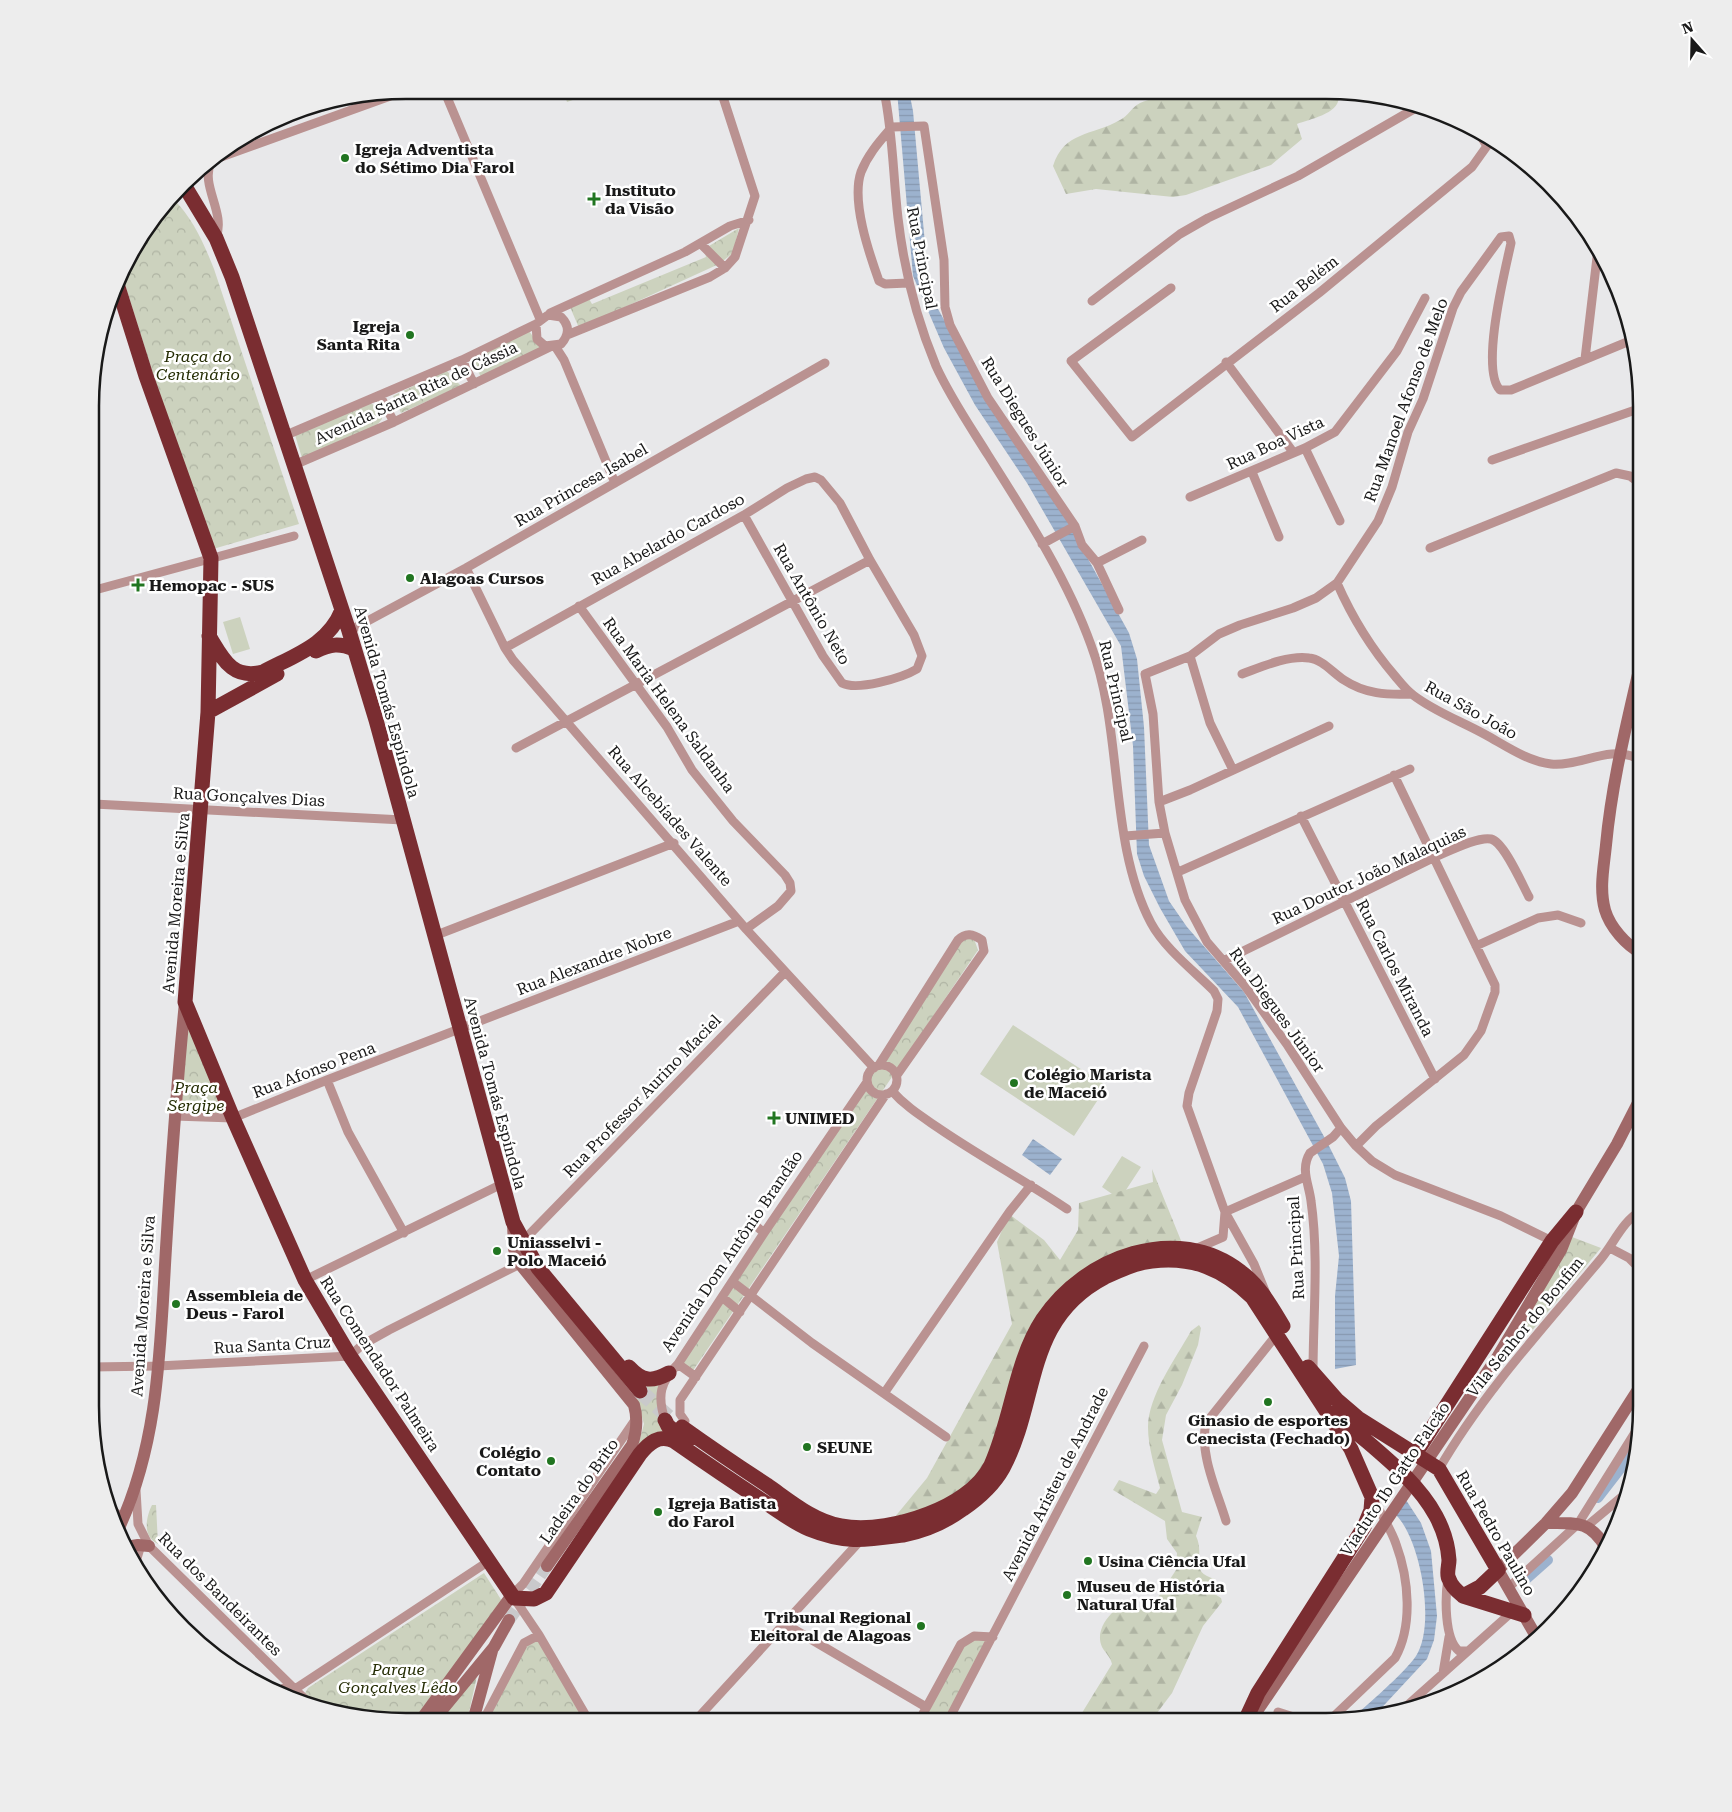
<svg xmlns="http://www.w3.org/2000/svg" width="1732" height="1812" font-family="'Roboto Serif',serif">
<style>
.grass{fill:#ccd2be}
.forest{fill:url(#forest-firs)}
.park{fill:url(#park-crowns)}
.water{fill:url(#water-rules)}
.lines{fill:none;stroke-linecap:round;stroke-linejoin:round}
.canal{stroke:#9cb2ce;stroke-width:10}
.secondary-tunnel{stroke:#c9c9cb;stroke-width:12;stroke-dasharray:12 6;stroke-linecap:butt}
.highway-tunnel{stroke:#c9c9cb;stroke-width:15;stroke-dasharray:15 8;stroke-linecap:butt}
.street{stroke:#ba9291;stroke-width:9}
.secondary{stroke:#a06868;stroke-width:12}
.highway{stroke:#7a2d31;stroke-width:15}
.poi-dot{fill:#217521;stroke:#fff;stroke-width:2}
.labels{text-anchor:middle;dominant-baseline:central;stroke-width:5;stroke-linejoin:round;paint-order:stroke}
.poi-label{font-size:16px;font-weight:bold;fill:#191919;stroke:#fff;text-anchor:start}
.street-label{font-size:16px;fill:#191919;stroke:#fff}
.park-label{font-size:16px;font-style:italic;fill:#252d04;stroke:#fff}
.rim{fill:none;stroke:#191919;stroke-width:2.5}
</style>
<defs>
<pattern id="forest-firs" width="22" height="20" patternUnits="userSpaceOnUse" patternTransform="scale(1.25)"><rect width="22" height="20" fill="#ccd2be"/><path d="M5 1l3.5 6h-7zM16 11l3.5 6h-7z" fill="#afb4a3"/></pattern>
<pattern id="park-crowns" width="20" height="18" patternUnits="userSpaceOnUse" patternTransform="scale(1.25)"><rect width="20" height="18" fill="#ccd2be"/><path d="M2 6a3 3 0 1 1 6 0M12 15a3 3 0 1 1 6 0" fill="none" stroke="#afb4a3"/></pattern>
<pattern id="water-rules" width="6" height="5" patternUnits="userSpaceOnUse" patternTransform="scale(1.25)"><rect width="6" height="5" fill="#9cb2ce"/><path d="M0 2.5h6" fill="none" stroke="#8698b0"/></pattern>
</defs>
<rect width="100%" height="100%" fill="#e8e8ea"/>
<path class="grass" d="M563 90H582L584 96 567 102Z
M240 617 250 649 233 654 223 622Z
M1013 1025 1107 1086 1074 1136 980 1074Z
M1122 1156 1141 1167 1124 1193 1115 1196 1102 1187Z"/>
<path class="forest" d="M1169 92 1338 93C1344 113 1310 119 1297 124L1302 139 1271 165 1186 195 1173 197 1096 189 1066 194 1053 166C1064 131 1092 136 1120 120 1128 116 1132 107 1140 103 1150 98 1160 99 1169 92Z
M1152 1169 1184 1248 1082 1278 997 1449 956 1501 889 1524 927 1478 1012 1324 997 1242 1009 1214 1044 1240 1060 1260 1078 1230 1079 1203 1153 1182Z
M1199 1325 1201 1328 1198 1345 1182 1385 1166 1415 1162 1440 1182 1512 1202 1517 1196 1536C1206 1557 1187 1571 1215 1579L1213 1593 1221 1598 1222 1602 1203 1626 1172 1693 1151 1721H1077L1112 1664C1110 1656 1106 1654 1102 1647 1096 1634 1104 1620 1114 1611L1146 1609 1155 1602 1176 1570 1177 1553 1167 1539 1165 1521 1113 1490 1119 1480 1156 1494 1160 1488C1155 1468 1148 1447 1148 1427 1148 1396 1176 1358 1191 1331Z
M479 1667 467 1721H440Z"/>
<path class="park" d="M173 199C193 218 204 244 214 269L299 524 213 549 154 377 122 275 132 248Z
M739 228 733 253 719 264 579 328 570 307 588 297 592 304 706 257 704 249Z
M529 331 542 349 481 377 471 358Z
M446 370 461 386 401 413 393 396Z
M370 403C379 407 381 410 382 419L377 425 302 458 295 435Z
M966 937 974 939 978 950 692 1372 677 1358 957 941Z
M186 1018 228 1116H174Z
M1572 1237 1601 1248 1525 1339 1519 1335 1529 1311Z
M662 1381C657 1406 655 1413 670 1434L638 1446 644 1424 635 1393 644 1384Z
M152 1505H156L158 1544C142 1537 146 1517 152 1505Z
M484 1573 502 1601 417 1721H385L324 1711 316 1708 304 1695 308 1688Z
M972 1638H990L945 1721 924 1714 960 1646Z
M537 1639 588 1721H499L487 1713 526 1641Z"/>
<path class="water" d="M897 91H909L913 111 927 266 931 288 938 309 962 352 1066 519 1129 633 1137 659 1144 727 1149 845 1169 901 1187 927 1244 992 1327 1142 1345 1178 1351 1201 1356 1365 1335 1369V1296L1339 1256 1332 1193 1323 1164 1238 1007 1185 951 1160 908 1144 876 1137 854 1133 746 1121 646 1027 483 975 405 944 348 913 276Z
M1033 1139 1062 1159 1050 1175 1022 1155Z
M1406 1500 1421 1523 1431 1551 1437 1616 1434 1640 1427 1659 1374 1716 1350 1721C1367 1704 1403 1675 1416 1656 1436 1626 1421 1540 1396 1515Z"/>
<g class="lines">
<path class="canal" d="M1598 1498 1625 1463 1640 1432
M1522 1583 1548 1560"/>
<path class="secondary-tunnel" d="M509 1620 547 1566"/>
<path class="highway-tunnel" d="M640 1391 673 1421"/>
<path class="street" d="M444 90 540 319
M884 91C893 133 893 176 898 218 904 269 916 318 936 366 950 397 970 426 988 455 1026 515 1067 578 1091 645 1124 733 1108 841 1151 923 1165 949 1194 971 1214 991L1218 999 1217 1011 1189 1093 1187 1106 1225 1212 1254 1264 1265 1291
M1090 95V92
M1477 130 1487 146
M210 161 407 90
M211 162C200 186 226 212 216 238
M701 244 725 268
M908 283 885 284 879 281C869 253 851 201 861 172 868 154 880 141 892 127L924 126 944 260 945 307 950 325 988 398 1075 526 1082 545 1097 563 1119 610
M1171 288 1071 361 1132 437 1319 293 1472 167 1487 146 1495 140
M1092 301 1180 234 1208 218 1298 176 1414 109
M550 313 685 252 730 226 749 220
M567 335 710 277 725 268 735 257 755 196 721 91
M555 346 564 360 615 483
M1585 359 1598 249
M462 360 474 384
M1226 362 1293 452
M380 396 394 422
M284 436 462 360 536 324 548 315 561 317C570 326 569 335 561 344L545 346 537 339 536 324
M1305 448 1340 521
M1492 460 1641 408
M294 465 394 422 550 347
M1252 472 1279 537
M1190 497 1305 448 1335 432 1397 351 1425 298
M1042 544 1075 526
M1430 548 1616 473 1630 476 1641 484
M1097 563 1142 540
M466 568 505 648 513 660 746 929 874 1068
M1337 583C1352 617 1370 647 1395 676 1400 682 1406 690 1413 695 1435 712 1461 721 1486 735 1506 746 1527 761 1551 764 1579 767 1609 745 1636 758L1641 767
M95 590 294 536
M579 606 667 727 692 770 733 821 785 875 790 883 791 891 778 906 746 929
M349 631 466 568 825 363
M505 648 744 515 787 488 806 479 815 477 821 480 840 503 870 560 914 635 922 656 917 669C902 678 857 691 842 683L823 656 744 515
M1190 656 1210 723 1233 770
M1242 674C1261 667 1288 655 1309 658 1322 659 1333 673 1344 680 1365 694 1387 695 1411 694
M516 748 870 560
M1159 802 1190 790 1329 726
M94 804 403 820
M1301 816 1435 1079
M1125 836 1165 833
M1178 872 1410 769
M434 936 674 843
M1476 946 1538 918 1558 915 1581 923
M1225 960 1435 857C1447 852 1478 836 1491 839 1504 842 1522 884 1529 897
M879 1065 958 940C966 932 973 934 982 940L984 951 897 1075
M867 1080a15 15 0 1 1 30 0a15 15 0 1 1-30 0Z
M327 1080 348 1132 404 1233
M892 1091C905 1106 921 1116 937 1127 979 1156 1024 1180 1067 1209
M174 1116 233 1118 327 1080 739 921
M1356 1146 1376 1126 1464 1055 1481 1031 1495 992V985L1394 775
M754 1224 764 1233
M1552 1241 1501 1216 1395 1175 1372 1161 1356 1146 1341 1128 1288 1046 1245 986 1207 942 1185 900 1165 833 1159 802 1153 714 1145 674 1190 656 1219 634 1240 625 1293 608 1316 598 1337 583 1378 521 1392 487 1408 432 1423 399 1453 308 1461 292 1501 237 1509 236 1511 243C1505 271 1480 369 1500 390H1511L1632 340
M522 1242 785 972
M1610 1248 1629 1258 1641 1270
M1193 1250 1223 1237 1225 1212 1305 1177
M305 1280 502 1184
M733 1282 812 1343 946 1437
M722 1297 740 1312
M678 1364 696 1377
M91 1367 158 1366 350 1356 362 1345 389 1330 520 1264
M1313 1373C1313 1317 1319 1257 1311 1201 1309 1184 1300 1169 1310 1153L1333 1137 1341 1128
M885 1392 1010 1211 1031 1185
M665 1420C657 1396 660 1382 678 1364L764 1233 867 1082
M685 1421 680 1414V1400L886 1094
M1439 1469C1483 1393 1544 1327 1600 1260 1613 1245 1623 1220 1641 1211
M136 1490 138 1524 149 1546 313 1707
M106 1504 123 1519
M1226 1521C1217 1491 1199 1454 1206 1423L1278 1333
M1587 1526 1630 1490
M135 1565 141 1545
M1448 1578C1445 1597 1444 1639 1459 1651H1468
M1508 1588 1578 1524 1641 1423
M512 1595 523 1584 635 1420
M514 1598 539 1635 589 1721
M785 1624 926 1707
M1443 1673 1449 1637
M295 1689 489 1561
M279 1693 288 1684
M1402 1710 1513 1611
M1278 1712 1306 1721
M485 1715 495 1721
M483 1721 524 1643 539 1635
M695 1721 860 1541
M919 1721 961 1644 974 1636 993 1637
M948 1721 1144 1346
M1329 1721 1395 1658C1413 1626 1409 1579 1396 1544 1391 1529 1381 1514 1373 1499"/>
<path class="secondary" d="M1641 661C1627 723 1612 781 1606 845 1604 866 1599 888 1605 910 1610 927 1626 945 1641 953
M513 1223 514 1249 520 1264 634 1405C638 1419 637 1431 632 1445L547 1566
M1546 1523C1576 1523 1590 1520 1606 1548
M118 1530C160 1441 160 1344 166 1248 171 1166 177 1084 185 1002
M126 1547 138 1545 149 1546
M1537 1638 1498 1570 1546 1523 1572 1493 1641 1385
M1253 1717 1498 1356 1561 1250 1576 1212 1617 1144 1641 1097
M420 1721 512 1595
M433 1721 494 1647 509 1620
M473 1721 492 1651"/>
<path class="highway" d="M184 185 216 238 232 277 349 631 376 720 513 1222 538 1268 640 1391
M118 287 146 376 211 558 208 712 185 1002 233 1118 305 1280 350 1356 514 1598 534 1599 546 1593 640 1454C649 1443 659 1434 674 1441 704 1462 735 1483 766 1503 780 1512 794 1523 809 1529 846 1544 866 1540 903 1535 925 1531 945 1522 963 1509 979 1498 993 1486 1003 1468 1040 1399 1023 1320 1105 1277 1120 1270 1135 1263 1152 1261 1193 1256 1223 1269 1252 1297L1351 1449 1372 1497 1371 1510 1364 1527 1258 1693 1245 1721
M209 636C223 659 232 680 263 672 295 655 328 645 342 610
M316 651C331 644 339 643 354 649
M208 712 277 674
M629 1367C643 1382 652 1382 669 1373
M1308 1367 1337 1400 1358 1418 1439 1469 1498 1570 1480 1587 1463 1596
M1335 1413C1369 1446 1413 1474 1436 1516 1443 1529 1448 1545 1449 1560 1449 1566 1446 1574 1449 1579 1451 1586 1458 1592 1463 1596L1524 1615
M665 1420 668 1426 687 1441
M682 1427C710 1447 738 1466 767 1485 790 1501 813 1521 841 1526 869 1531 902 1524 928 1514 952 1505 979 1489 991 1465 1012 1419 1015 1361 1043 1319 1084 1257 1177 1222 1241 1272 1260 1286 1271 1306 1283 1326
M1416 1453 1552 1241 1576 1212"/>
</g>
<g class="poi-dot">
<circle cx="345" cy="158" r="5"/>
<path d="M591.5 191.5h5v5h5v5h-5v5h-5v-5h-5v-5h5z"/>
<circle cx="410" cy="335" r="5"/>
<circle cx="410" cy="578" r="5"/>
<path d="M135.5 577.5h5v5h5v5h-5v5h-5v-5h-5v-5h5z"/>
<circle cx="1014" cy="1083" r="5"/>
<path d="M771.5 1110.5h5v5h5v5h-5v5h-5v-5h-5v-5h5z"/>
<circle cx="497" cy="1251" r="5"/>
<circle cx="176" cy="1304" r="5"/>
<circle cx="1268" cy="1402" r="5"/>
<circle cx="807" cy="1447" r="5"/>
<circle cx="551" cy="1461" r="5"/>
<circle cx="658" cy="1512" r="5"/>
<circle cx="1088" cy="1561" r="5"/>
<circle cx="1067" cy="1595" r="5"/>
<circle cx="921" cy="1626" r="5"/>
</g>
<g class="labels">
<g class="poi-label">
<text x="355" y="149">Igreja Adventista<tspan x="355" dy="18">do Sétimo Dia Farol</tspan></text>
<text x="605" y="190">Instituto<tspan x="605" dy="18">da Visão</tspan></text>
<text x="400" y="326" text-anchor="end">Igreja<tspan x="400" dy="18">Santa Rita</tspan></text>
<text x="420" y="578">Alagoas Cursos</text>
<text x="149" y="585">Hemopac - SUS</text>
<text x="1024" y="1074">Colégio Marista<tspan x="1024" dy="18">de Maceió</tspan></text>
<text x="785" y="1118">UNIMED</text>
<text x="507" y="1242">Uniasselvi -<tspan x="507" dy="18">Polo Maceió</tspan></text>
<text x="186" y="1295">Assembleia de<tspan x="186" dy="18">Deus - Farol</tspan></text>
<text x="1268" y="1420" text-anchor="middle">Ginasio de esportes<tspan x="1268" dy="18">Cenecista (Fechado)</tspan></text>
<text x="817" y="1447">SEUNE</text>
<text x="541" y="1452" text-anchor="end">Colégio<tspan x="541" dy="18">Contato</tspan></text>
<text x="668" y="1503">Igreja Batista<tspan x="668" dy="18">do Farol</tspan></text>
<text x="1098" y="1561">Usina Ciência Ufal</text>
<text x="1077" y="1586">Museu de História<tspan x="1077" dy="18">Natural Ufal</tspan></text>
<text x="911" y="1617" text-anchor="end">Tribunal Regional<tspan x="911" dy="18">Eleitoral de Alagoas</tspan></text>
</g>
<g class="street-label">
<text transform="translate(922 258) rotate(79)">Rua Principal</text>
<text transform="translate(1304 284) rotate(-38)">Rua Belém</text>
<text transform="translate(416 393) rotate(-25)">Avenida Santa Rita de Cássia</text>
<text transform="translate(1406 400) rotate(-70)">Rua Manoel Afonso de Melo</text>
<text transform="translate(1025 422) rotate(58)">Rua Diegues Júnior</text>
<text transform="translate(1275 443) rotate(-25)">Rua Boa Vista</text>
<text transform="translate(581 485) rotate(-30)">Rua Princesa Isabel</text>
<text transform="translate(668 539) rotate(-29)">Rua Abelardo Cardoso</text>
<text transform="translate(812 604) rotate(60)">Rua Antônio Neto</text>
<text transform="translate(1116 691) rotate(77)">Rua Principal</text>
<text transform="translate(387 702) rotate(74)">Avenida Tomás Espíndola</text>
<text transform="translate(669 705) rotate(54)">Rua Maria Helena Saldanha</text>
<text transform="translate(1471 710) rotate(29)">Rua São João</text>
<text transform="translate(249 797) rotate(3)">Rua Gonçalves Dias</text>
<text transform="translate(670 816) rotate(49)">Rua Alcebíades Valente</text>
<text transform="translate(1369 875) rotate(-25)">Rua Doutor João Malaquias</text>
<text transform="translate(176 903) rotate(-85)">Avenida Moreira e Silva</text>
<text transform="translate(594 961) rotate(-21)">Rua Alexandre Nobre</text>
<text transform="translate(1395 968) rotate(63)">Rua Carlos Miranda</text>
<text transform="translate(1277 1010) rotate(54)">Rua Diegues Júnior</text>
<text transform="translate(314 1070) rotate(-21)">Rua Afonso Pena</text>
<text transform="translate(495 1093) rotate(75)">Avenida Tomás Espíndola</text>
<text transform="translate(642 1096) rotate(-46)">Rua Professor Aurino Maciel</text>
<text transform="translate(1296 1248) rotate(-93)">Rua Principal</text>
<text transform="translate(732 1251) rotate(-56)">Avenida Dom Antônio Brandão</text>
<text transform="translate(143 1306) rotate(-86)">Avenida Moreira e Silva</text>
<text transform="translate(1525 1327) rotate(-51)">Vila Senhor do Bonfim</text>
<text transform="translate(272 1345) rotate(-3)">Rua Santa Cruz</text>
<text transform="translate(380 1364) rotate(57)">Rua Comendador Palmeira</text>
<text transform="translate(1395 1479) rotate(-56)">Viaduto Ib Gatto Falcão</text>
<text transform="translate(1055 1484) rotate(-63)">Avenida Aristeu de Andrade</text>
<text transform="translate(579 1491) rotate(-55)">Ladeira do Brito</text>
<text transform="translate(1496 1533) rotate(60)">Rua Pedro Paulino</text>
<text transform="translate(220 1594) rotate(45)">Rua dos Bandeirantes</text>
</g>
<g class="park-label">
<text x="198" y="356">Praça do<tspan x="198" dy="18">Centenário</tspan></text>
<text x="196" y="1087">Praça<tspan x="196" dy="18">Sergipe</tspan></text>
<text x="398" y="1669">Parque<tspan x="398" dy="18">Gonçalves Lêdo</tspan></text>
</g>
</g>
<path d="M0 0H1732V1812H0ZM406 99H1326A307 307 0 0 1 1633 406V1406A307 307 0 0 1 1326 1713H406A307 307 0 0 1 99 1406V406A307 307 0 0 1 406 99Z" fill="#ededed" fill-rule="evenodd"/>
<path class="rim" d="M406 99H1326A307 307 0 0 1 1633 406V1406A307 307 0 0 1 1326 1713H406A307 307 0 0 1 99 1406V406A307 307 0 0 1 406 99Z"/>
<g transform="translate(1692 40) rotate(340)" stroke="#ffffff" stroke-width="4" paint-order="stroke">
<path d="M0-4L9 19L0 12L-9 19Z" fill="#191919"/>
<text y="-8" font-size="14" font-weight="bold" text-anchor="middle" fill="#191919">N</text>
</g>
</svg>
